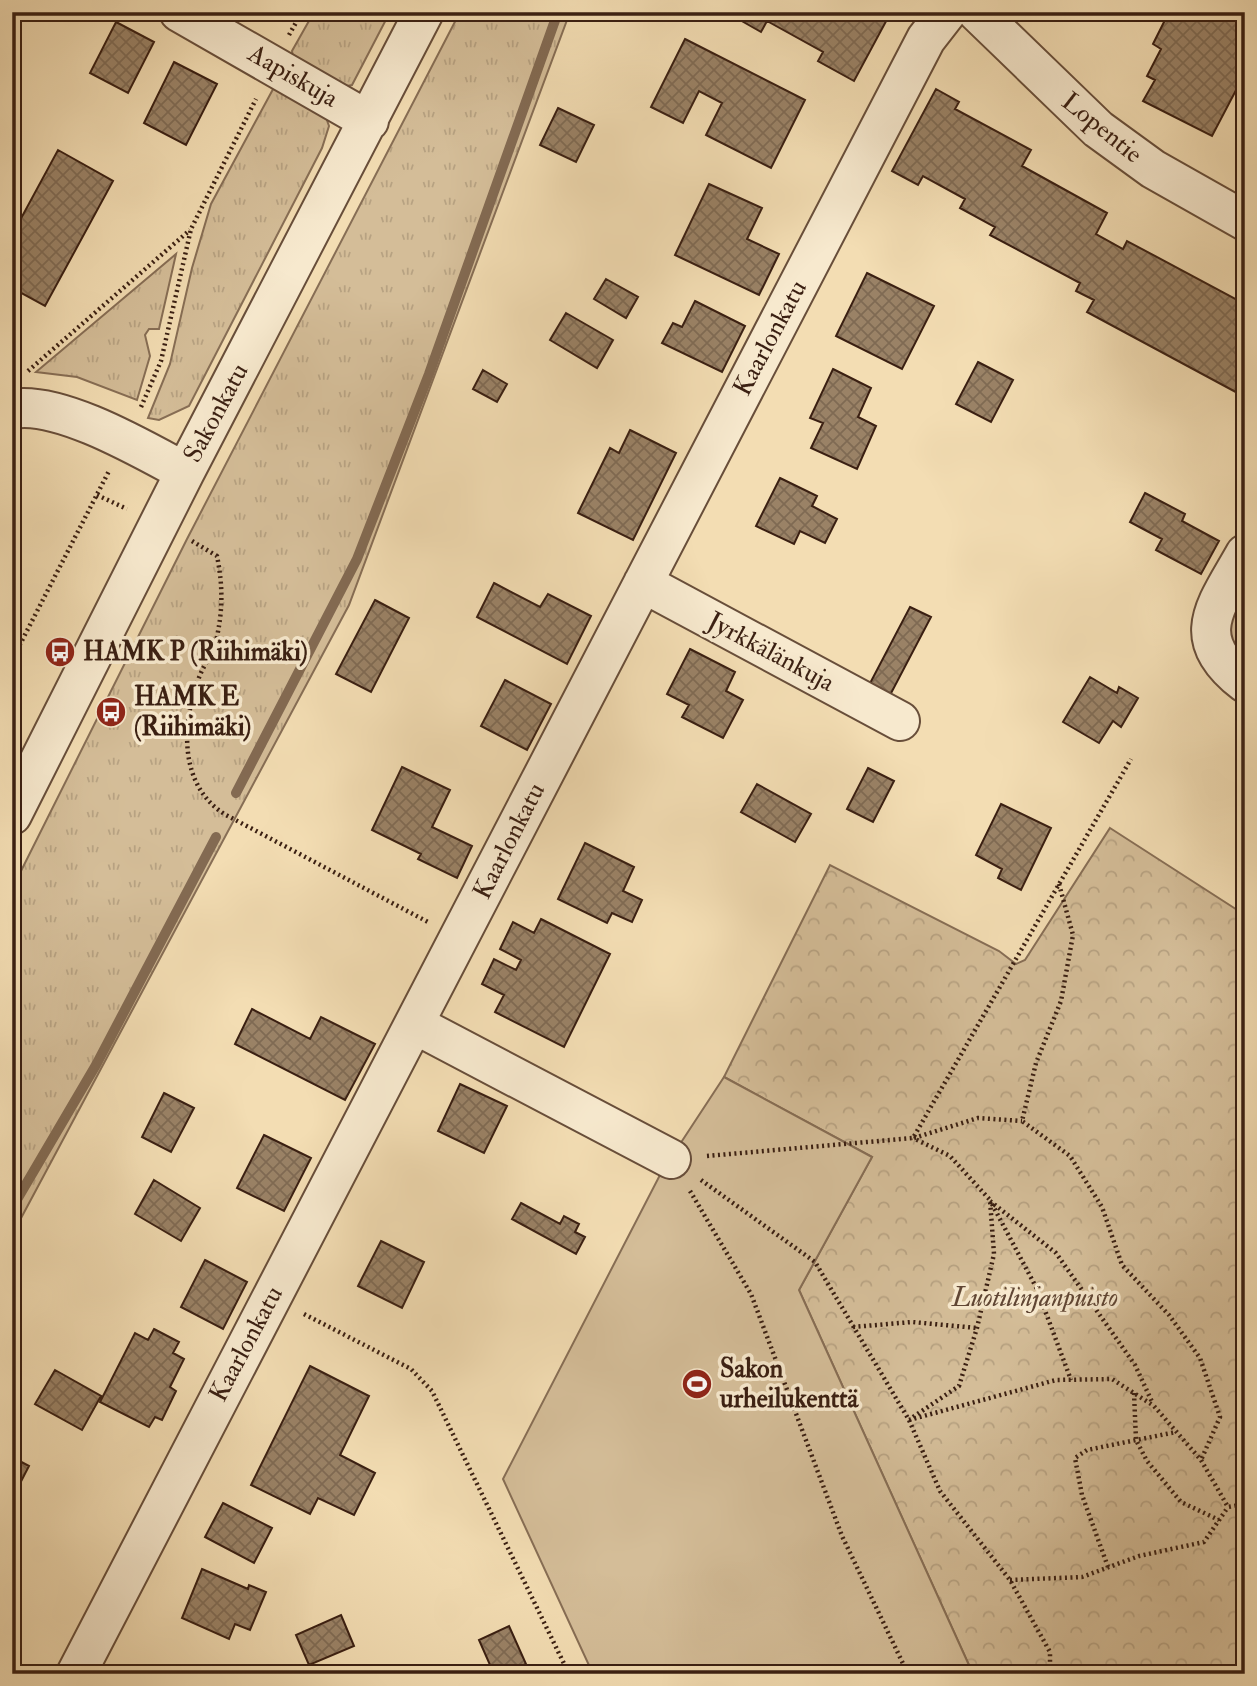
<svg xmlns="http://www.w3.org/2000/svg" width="1257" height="1686" font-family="'IM FELL Double Pica',serif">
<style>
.grass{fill:url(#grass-tufts);stroke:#876e55;stroke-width:2}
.forest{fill:url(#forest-crowns);stroke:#876e55;stroke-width:2}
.pitch{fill:#d4bd98;stroke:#876e55;stroke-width:2}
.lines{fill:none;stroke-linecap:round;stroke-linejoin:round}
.stream{stroke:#836a52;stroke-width:10}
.building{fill:url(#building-cross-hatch);stroke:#3a1f12;stroke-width:2}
.minor-casing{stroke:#684e3a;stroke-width:42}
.path{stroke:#3a1f12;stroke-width:4.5;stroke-dasharray:2 3.5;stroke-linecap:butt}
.minor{stroke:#f7e9ce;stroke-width:38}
.labels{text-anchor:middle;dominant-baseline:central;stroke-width:7;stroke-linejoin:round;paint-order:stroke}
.street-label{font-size:26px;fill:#3a1f12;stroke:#f7e9ce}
.poi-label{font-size:26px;font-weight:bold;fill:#3a1f12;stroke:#f7e9ce;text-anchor:start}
.park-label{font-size:26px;font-style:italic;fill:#604634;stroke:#f7e9ce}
</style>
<defs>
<pattern id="grass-tufts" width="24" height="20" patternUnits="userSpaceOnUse" patternTransform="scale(1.75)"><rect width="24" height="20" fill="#d4bd98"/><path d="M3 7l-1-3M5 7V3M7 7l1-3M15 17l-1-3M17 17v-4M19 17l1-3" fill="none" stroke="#b7a282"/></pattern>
<pattern id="forest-crowns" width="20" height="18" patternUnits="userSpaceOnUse" patternTransform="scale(1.75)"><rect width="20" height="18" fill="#d4bd98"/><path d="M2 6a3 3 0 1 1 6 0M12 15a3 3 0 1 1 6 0" fill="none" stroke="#b7a282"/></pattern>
<pattern id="building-cross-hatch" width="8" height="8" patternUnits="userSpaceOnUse" patternTransform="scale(1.75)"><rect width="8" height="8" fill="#9a8266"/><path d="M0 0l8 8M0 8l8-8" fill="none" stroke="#7f6a53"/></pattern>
</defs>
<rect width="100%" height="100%" fill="#f3ddb3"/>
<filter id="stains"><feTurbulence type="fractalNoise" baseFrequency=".00286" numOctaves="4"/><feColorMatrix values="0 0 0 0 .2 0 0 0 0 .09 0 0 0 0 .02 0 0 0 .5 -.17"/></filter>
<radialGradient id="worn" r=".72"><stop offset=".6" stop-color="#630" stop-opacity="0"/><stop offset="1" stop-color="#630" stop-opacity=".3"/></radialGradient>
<path class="grass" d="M314 12H390L352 85 342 87 294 63 292 51Z
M460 12H570L349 605 12 1235V889L187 539Z
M278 80 323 109 329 126 322 148 189 406 159 420 148 418 170 364 192 268 211 204Z
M176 254 159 329H149L145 335 150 356 137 400 77 377 36 372Z
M1245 584V666L1228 642 1231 611Z"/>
<path class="forest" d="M1110 828 1245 915V1674H973L799 1290 872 1157 724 1077 830 865 999 951 1016 964 1025 960Z"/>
<path class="pitch" d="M724 1077 872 1157 799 1290 973 1674H593L503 1479 661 1173Z"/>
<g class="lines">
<path class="stream" d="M236 793 357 559 429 374 558 12
M12 1208 96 1065 216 837"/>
</g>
<path class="building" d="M726 12H891L854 81 818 61 823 52 767 21 761 32Z
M1169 12H1245V73L1212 136 1143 101 1155 80 1147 76 1161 49 1153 44Z
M116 22 154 42 128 93 90 73Z
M685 39 805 100 771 168 706 135 722 103 699 91 683 123 651 107Z
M174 62 217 84 186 145 144 123Z
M936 89 959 102 955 109 1031 150 1022 166 1107 213 1096 234 1123 249 1127 241 1245 304V397L1087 312 1094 300 1076 291 1080 283 990 235 995 227 960 208 965 199 923 176 918 185 892 171Z
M558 108 594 125 576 162 540 145Z
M58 150 113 181 45 306 12 288V235Z
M709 184 762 208 747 239 779 254 759 295 675 255Z
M867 273 934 306 902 369 836 336Z
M606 279 638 297 626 318 594 299Z
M695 301 745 326 722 372 662 343 673 323 682 327Z
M566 313 613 340 597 368 550 340Z
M978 362 1013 380 991 422 956 404Z
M833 369 871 388 858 417 876 426 857 469 811 448 823 423 810 418Z
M483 370 507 384 497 402 473 389Z
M630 430 676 453 633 540 578 513 610 448 619 453Z
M780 478 817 496 812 506 837 519 825 543 800 531 794 544 756 526Z
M1145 493 1185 514 1182 521 1219 541 1201 574 1156 550 1162 539 1130 522Z
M494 583 540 607 548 594 591 616 567 664 477 617Z
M375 600 409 618 371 692 336 674Z
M910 607 931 617 888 699 867 689Z
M690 649 735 672 726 691 743 700 723 738 682 717 689 705 667 694Z
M1090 677 1117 693 1119 687 1138 698 1121 727 1113 721 1099 743 1063 722Z
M505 680 551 704 527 750 481 726Z
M402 767 450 790 432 827 472 846 457 878 418 859 421 854 372 830Z
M868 768 894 781 873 822 847 809Z
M757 784 811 814 795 842 741 812Z
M1001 804 1051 828 1021 890 998 878 1002 869 976 855Z
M585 843 634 867 623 891 642 900 632 922 612 913 607 923 558 899Z
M541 919 610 954 564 1047 495 1012 504 995 482 984 494 959 516 970 521 960 500 949 513 922 534 933Z
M252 1009 310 1039 321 1017 375 1044 345 1100 235 1044Z
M460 1084 507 1106 484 1153 438 1131Z
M164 1093 194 1108 171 1152 142 1137Z
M264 1135 311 1158 284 1211 237 1188Z
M154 1180 200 1208 181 1241 135 1214Z
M521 1203 560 1224 564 1216 579 1224 575 1232 585 1237 576 1254 512 1219Z
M381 1241 424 1262 402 1308 358 1286Z
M205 1260 247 1282 223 1329 181 1307Z
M154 1329 179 1342 173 1353 184 1359 170 1387 176 1391 162 1420 155 1417 149 1427 100 1402 135 1333 148 1340Z
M310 1366 369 1396 340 1455 375 1473 354 1515 318 1498 310 1514 251 1485Z
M55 1370 101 1396 82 1430 35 1404Z
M12 1457 29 1466 12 1499Z
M223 1503 272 1528 254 1563 205 1537Z
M202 1569 248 1589 249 1585 266 1592 250 1630 235 1624 229 1639 182 1618Z
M341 1615 354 1646 309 1665 296 1635Z
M509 1626 526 1664 504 1674H494L479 1640Z"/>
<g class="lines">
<g class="minor-casing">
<path id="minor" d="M179 12 369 121
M977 12 1098 129 1153 169 1245 221
M12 409C59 400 144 450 185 472
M1245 554C1216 606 1186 638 1245 683
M643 583 900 721
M12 815 185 472 424 12
M414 1024 671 1159
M76 1674 926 39 947 12"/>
</g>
<path class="path" d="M289 35 302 12
M28 371 190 230
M141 407 161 361 191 229 256 99
M97 495 127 509
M192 541 217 556C223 586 223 611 216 641 213 653 205 663 200 675 181 722 178 786 226 815L428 922
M12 660 109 471
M1059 884 1073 935 1061 1001 1036 1063 1022 1121 1070 1156 1102 1207 1122 1265 1169 1315 1200 1358 1220 1417 1201 1460
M914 1138 978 1118 1022 1121
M707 1156 913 1138 1131 759
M701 1180 815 1262 909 1420 940 1491 1010 1580 1050 1652V1674
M690 1191 751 1294 842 1536 908 1674
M990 1201 1056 1253 1135 1365 1153 1404
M992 1204 1037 1289 1071 1380
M304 1314 411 1369 432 1391 569 1674
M853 1327 912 1322 977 1328
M1134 1393 1136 1440 1147 1461 1181 1502 1219 1520
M913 1417 959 1386 977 1328 994 1254 990 1200 950 1156 913 1138
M909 1420 1056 1380 1112 1379 1154 1406 1201 1460 1228 1507 1245 1504
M1108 1567 1082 1495 1075 1458 1087 1450 1176 1432
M1010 1580 1082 1577 1139 1556 1204 1542 1228 1507"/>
<use href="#minor" class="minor"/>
</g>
<defs>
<g id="bus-disc" transform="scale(1.575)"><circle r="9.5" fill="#8f2418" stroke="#f7e9ce"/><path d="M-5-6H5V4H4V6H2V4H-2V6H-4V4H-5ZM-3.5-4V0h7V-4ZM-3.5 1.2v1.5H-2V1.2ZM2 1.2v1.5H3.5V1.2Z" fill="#fff"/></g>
<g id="stadium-disc" transform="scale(1.575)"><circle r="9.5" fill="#8f2418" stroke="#f7e9ce"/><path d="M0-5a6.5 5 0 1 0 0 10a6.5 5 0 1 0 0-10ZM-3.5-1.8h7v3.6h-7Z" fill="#fff"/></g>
</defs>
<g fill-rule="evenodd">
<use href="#bus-disc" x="60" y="652"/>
<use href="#bus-disc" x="111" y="712"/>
<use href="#stadium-disc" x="697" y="1384"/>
</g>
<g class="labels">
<g class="street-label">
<text transform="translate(293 76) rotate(30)">Aapiskuja</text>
<text transform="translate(1102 128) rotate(39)">Lopentie</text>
<text transform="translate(770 338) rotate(-62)">Kaarlonkatu</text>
<text transform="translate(216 413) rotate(-62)">Sakonkatu</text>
<text transform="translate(771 652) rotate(28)">Jyrkkälänkuja</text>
<text transform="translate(509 841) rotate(-63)">Kaarlonkatu</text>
<text transform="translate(246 1344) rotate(-62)">Kaarlonkatu</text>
</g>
<g class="poi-label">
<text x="83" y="652">HAMK P (Riihimäki)</text>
<text x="134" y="697">HAMK E<tspan x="134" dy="30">(Riihimäki)</tspan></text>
<text x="720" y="1369">Sakon<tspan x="720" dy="30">urheilukenttä</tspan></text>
</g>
<g class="park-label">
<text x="1035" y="1298">Luotilinjanpuisto</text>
</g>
</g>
<rect width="1257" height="1686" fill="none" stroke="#f3ddb3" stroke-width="42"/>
<rect x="14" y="14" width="1229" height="1658" fill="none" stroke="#3a1f12" stroke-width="3.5"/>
<rect x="21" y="21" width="1215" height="1644" fill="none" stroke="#3a1f12" stroke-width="2"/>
<rect width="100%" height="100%" filter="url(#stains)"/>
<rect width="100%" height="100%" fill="url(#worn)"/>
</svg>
